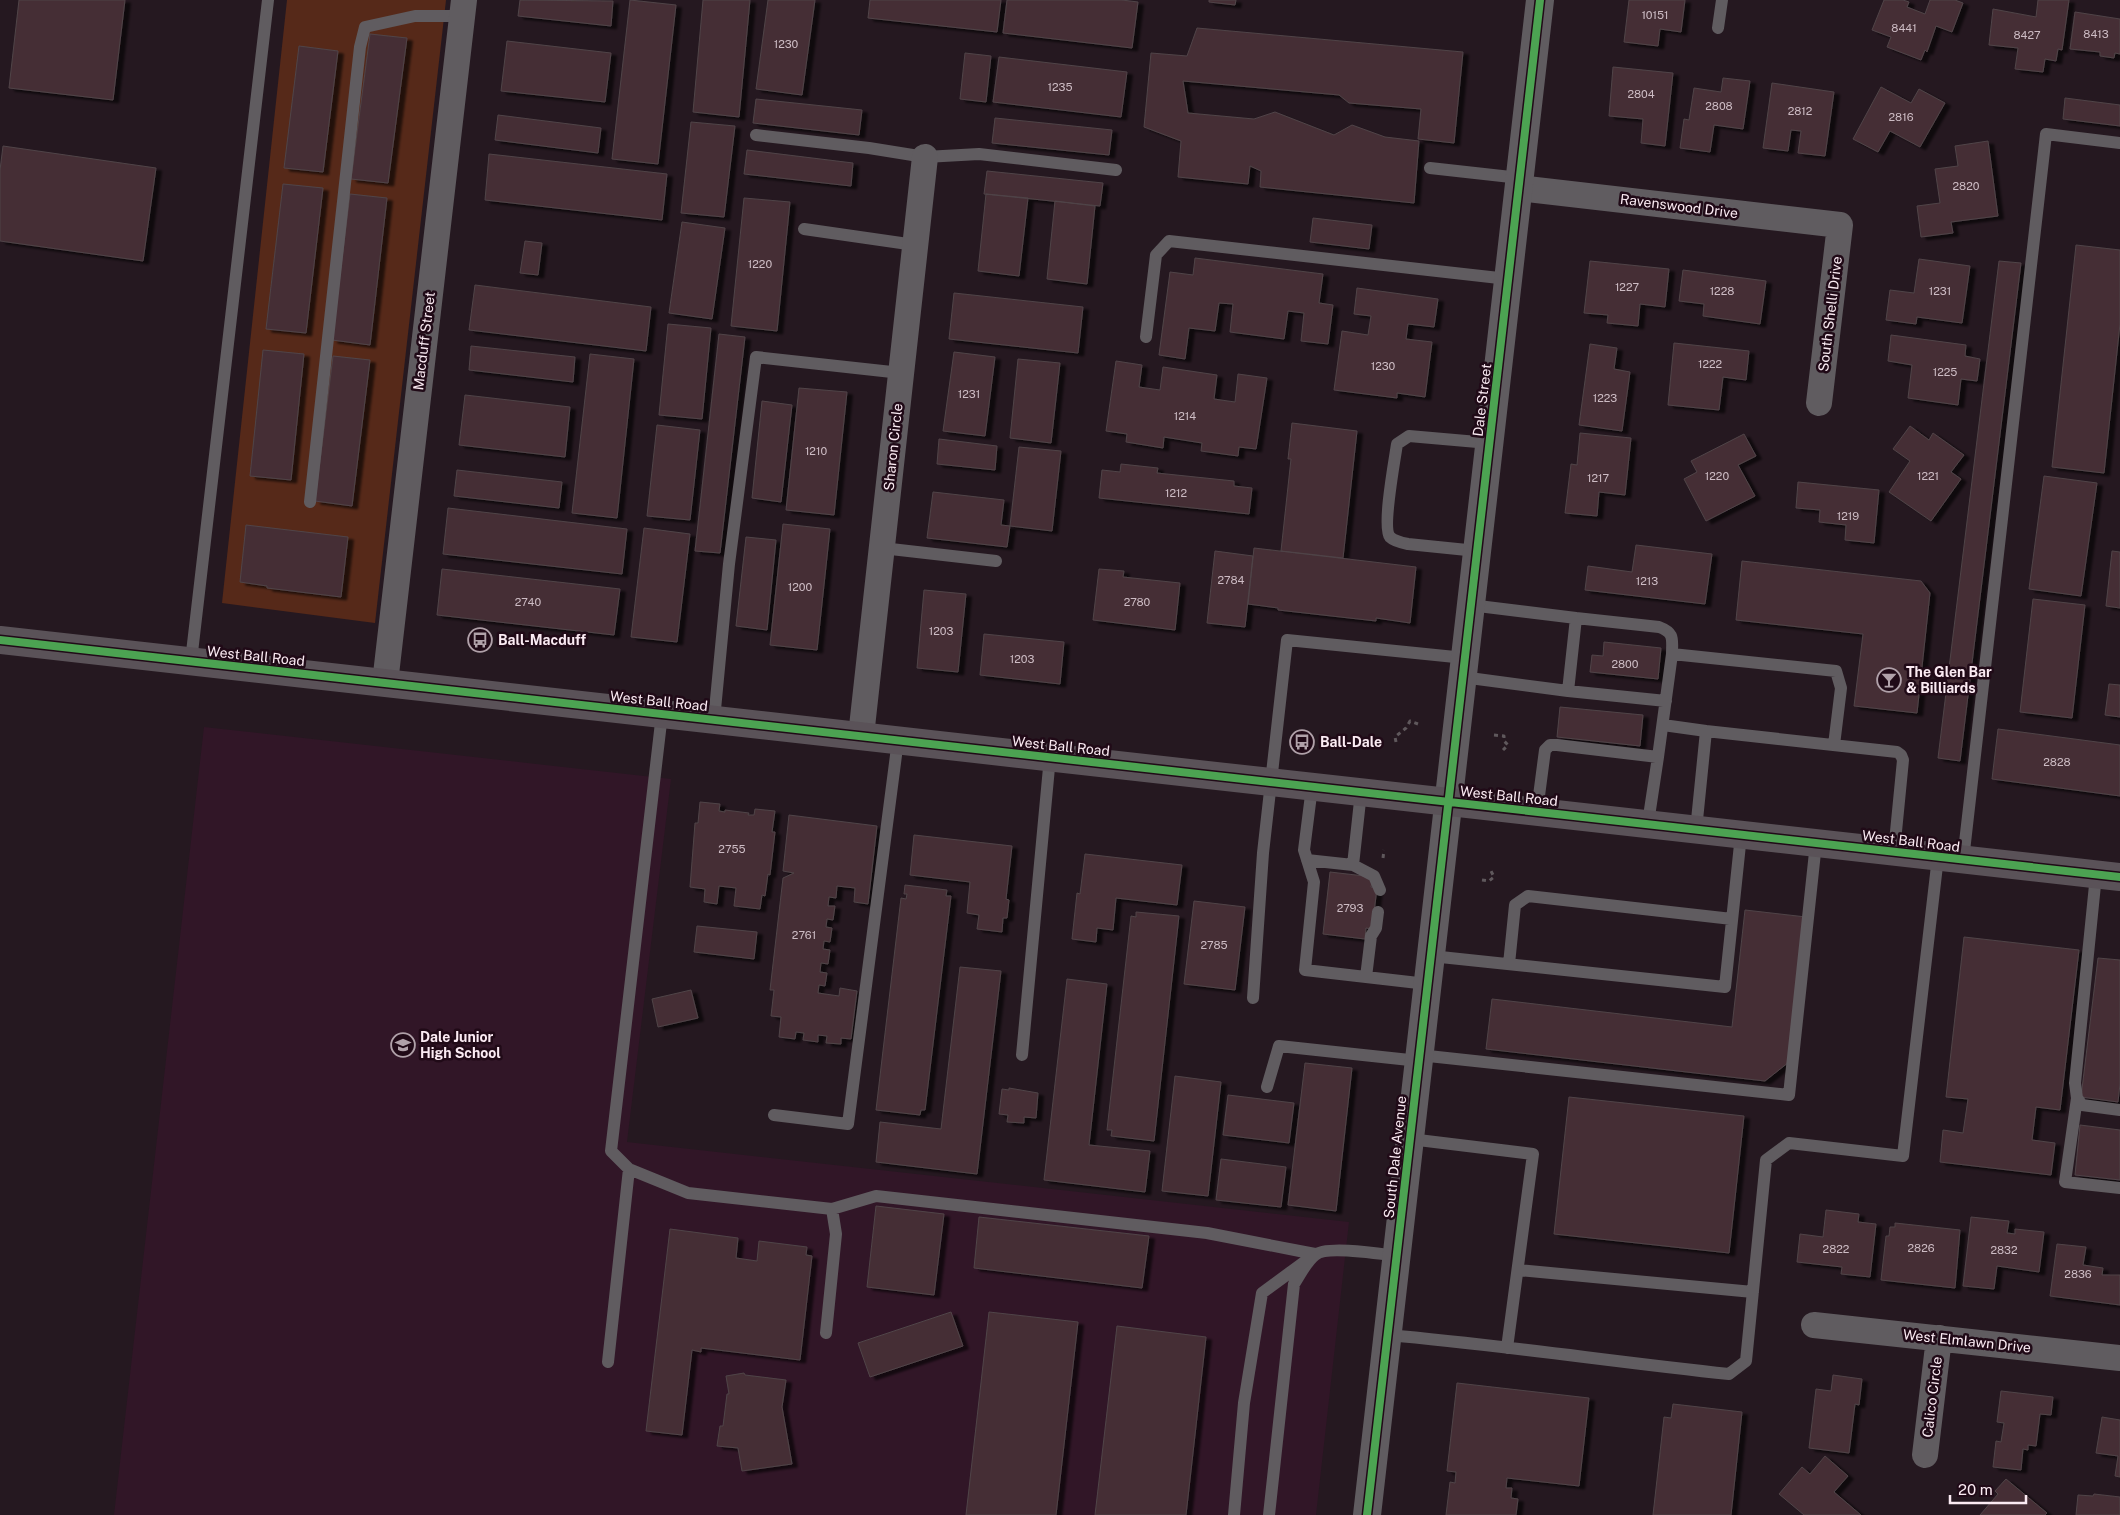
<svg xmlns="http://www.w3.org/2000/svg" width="2120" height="1515" font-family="'Public Sans',sans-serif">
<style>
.built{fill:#311627}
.green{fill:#562919}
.building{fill:#442f35;stroke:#504448;filter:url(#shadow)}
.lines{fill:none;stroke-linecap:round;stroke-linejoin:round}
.path{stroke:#5f585c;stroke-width:3;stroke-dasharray:4 4;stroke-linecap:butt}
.service{stroke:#605c60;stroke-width:12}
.minor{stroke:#605c60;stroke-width:26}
.tertiary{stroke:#605c60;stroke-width:28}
.primary{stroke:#5a5258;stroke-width:28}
.cycleway-casing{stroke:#200a17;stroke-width:11}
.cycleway{stroke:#4ca352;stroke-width:8}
.labels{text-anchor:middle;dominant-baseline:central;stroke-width:5;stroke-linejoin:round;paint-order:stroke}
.number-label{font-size:11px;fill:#cdbcc4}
.street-label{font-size:14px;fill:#fbebf3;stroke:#200a17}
.poi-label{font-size:14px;font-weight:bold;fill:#fbebf3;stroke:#200a17;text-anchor:start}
</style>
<defs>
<filter id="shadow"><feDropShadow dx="5.5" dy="3" stdDeviation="1" flood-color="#0009"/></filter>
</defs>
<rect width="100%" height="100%" fill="#251820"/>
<path class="built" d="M204 727 671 779 627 1142 1349 1222 1316 1515H114Z"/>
<path class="green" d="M287 0H446L375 623 222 603Z"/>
<path class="building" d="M19 0H125L113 100 9 88Z
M520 0 613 1 611 26 518 16Z
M630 0 676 5 658 164 612 159Z
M703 0H750L739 117 693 112Z
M768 0H815L802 95 756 89Z
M870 0H1001L997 32 868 18Z
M1007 0H1122L1138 2 1132 48 1003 33Z
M1209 0H1236L1235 5 1209 2Z
M1629 0H1685L1681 32 1660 29 1658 46 1624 42Z
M1884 0H1903L1909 2 1907 7 1925 14 1930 0H1955L1963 3 1952 32 1936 26 1927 52 1925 50 1921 60 1887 47 1891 37 1872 30Z
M2038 0H2069L2062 50 2058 49 2056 61 2045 59 2043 72 2015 69 2018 48 1989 45 1993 9 2036 17Z
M2075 12 2120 19V54L2115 53 2114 58 2100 56V52L2070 49Z
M1197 28 1463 52 1454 143 1418 139 1421 109 1349 103 1339 95 1183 81 1188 113 1254 119 1275 112 1334 135 1352 125 1385 137 1419 141 1414 203 1260 187 1261 171 1250 166 1248 184 1178 177 1181 141 1144 127 1151 53 1187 56Z
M370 34 407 38 388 183 351 179Z
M507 41 611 53 605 102 501 91Z
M299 46 338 51 323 172 284 168Z
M965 53 991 56 986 102 960 99Z
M999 57 1127 72 1121 117 993 102Z
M1613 67 1673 73 1665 146 1641 143 1643 119 1609 116Z
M1723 78 1750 81 1743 129 1714 125 1710 152 1680 148 1684 119 1689 120 1694 88 1721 92Z
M1772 83 1834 92 1825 156 1798 153 1801 131 1791 130 1788 151 1763 148Z
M1881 87 1911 103 1919 89 1945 103 1920 147 1890 131 1878 152 1853 139Z
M2065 98 2120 105V126L2063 119Z
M756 99 862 110 859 135 753 123Z
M498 115 601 128 598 153 495 140Z
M995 118 1112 130 1109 155 992 143Z
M691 122 735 126 724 217 681 213Z
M1988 141 1998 216 1951 222 1953 233 1921 237 1917 206 1940 203 1935 169 1958 166 1955 146Z
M3 146 156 168 143 261 0 241V170Z
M747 150 853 163 851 186 744 174Z
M489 154 667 174 662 220 485 200Z
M987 171 1103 183 1100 206 984 194Z
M283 184 323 188 306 333 266 329Z
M350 194 387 198 370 345 332 340Z
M986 194 1028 198 1019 276 978 271Z
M744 198 790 202 777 331 731 326Z
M1055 201 1095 206 1087 284 1047 279Z
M1313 218 1372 225 1369 249 1310 242Z
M682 222 725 228 712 319 669 313Z
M525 241 542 243 538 275 520 273Z
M2076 245 2120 250V324L2104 473 2052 467Z
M1195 258 1323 274 1319 303 1333 305 1328 344 1301 341 1304 313 1288 311 1284 339 1230 332 1233 304 1219 303 1215 331 1189 328 1185 359 1159 355 1170 272 1193 275Z
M1919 259 1970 266 1962 323 1917 317 1916 324 1886 320 1890 290 1914 293Z
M1590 261 1669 269 1665 307 1640 304 1638 326 1607 323 1608 315 1584 313Z
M1999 261 2021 263 1960 761 1938 758Z
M1683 270 1766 281 1760 324 1703 316 1704 304 1679 301Z
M475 285 651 307 646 351 469 330Z
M1357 288 1438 299 1434 327 1408 324 1406 339 1432 342 1425 397 1397 393V398L1334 390 1342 331 1368 335 1371 316 1354 314Z
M954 293 1083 307 1078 353 949 339Z
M668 324 711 328 702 419 659 415Z
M719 334 745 337 720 553 695 551Z
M1891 335 1966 345 1965 356 1980 359 1977 381 1961 379 1958 405 1908 398 1912 365 1888 361Z
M1674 343 1749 351 1746 380 1723 377 1719 410 1668 405Z
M1590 344 1617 348 1614 369 1630 372 1622 431 1579 425Z
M471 346 575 357 573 382 469 370Z
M263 350 304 354 291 480 250 476Z
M954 352 995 357 985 436 943 431Z
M590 354 634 359 617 518 572 513Z
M333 356 370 360 352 506 315 501Z
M1018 359 1060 363 1051 443 1010 438Z
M1116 361 1142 365 1139 387 1160 390 1163 367 1217 375 1214 399 1235 402 1238 374 1267 378 1256 449 1239 447 1238 456 1201 451 1202 443 1164 437 1163 448 1126 442 1127 434 1106 431Z
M799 388 847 392 834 515 786 510Z
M465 395 570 407 565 457 459 445Z
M762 401 792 405 781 502 752 498Z
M1292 423 1357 431 1343 558 1281 551 1291 459H1288Z
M657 425 700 430 690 520 647 516Z
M1910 426 1929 440 1933 433 1964 455 1951 472 1961 479 1931 521 1889 492 1910 461 1893 449Z
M1580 433 1631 438 1625 495 1599 492 1597 516 1565 513 1571 464 1577 465Z
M1744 434 1756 456 1738 465 1755 496 1706 521 1684 479 1697 472 1691 461Z
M939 439 997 446 995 470 937 464Z
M1019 447 1061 451 1052 531 1010 526Z
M1121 464 1158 468 1157 473 1234 481V486L1252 488 1249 514 1099 498 1102 470 1120 472Z
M457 470 562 482 559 508 454 496Z
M2044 476 2097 483 2081 596 2029 589Z
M1798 482 1879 490 1874 543 1845 540 1846 525 1819 522 1820 510 1796 508Z
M933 492 1004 500 1001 525 1010 526 1007 547 927 538Z
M448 508 627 529 622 574 443 554Z
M783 524 830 529 817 650 770 645Z
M246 525 348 537 341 597 267 588V586L240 582Z
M644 528 690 534 677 642 631 637Z
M746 537 776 540 767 630 736 626Z
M1636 545 1712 554 1705 604 1585 590 1588 566 1632 572Z
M1254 548 1416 567 1410 623 1376 618V621L1278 610V608L1248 604Z
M1215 551 1253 556 1245 627 1207 623Z
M2112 551 2120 552V608L2106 606Z
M1742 561 1921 581 1930 593 1917 713 1854 706 1863 634 1736 620Z
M442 569 620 589 614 635 437 615Z
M1099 569 1124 571 1123 577 1180 583 1175 630 1093 620Z
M924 590 966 594 958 672 917 668Z
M2033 599 2085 605 2072 718 2020 712Z
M984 634 1064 642 1060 684 980 675Z
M1604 642 1661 648 1658 679 1590 672 1592 655 1603 656Z
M2109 684 2120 685V717L2105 715Z
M1560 707 1643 715 1640 746 1557 737Z
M1998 729 2120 745V796L1992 779Z
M700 802 720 804 719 811 725 812V810L749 813 748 815H754L755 809 775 811 772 832H775L770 875 768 874 765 896 762 895 760 909 734 906 736 888 719 886 717 904 704 902 705 889 690 887 695 823H698Z
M789 815 877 826 868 904 854 902 855 888 837 886 836 898 829 897 828 906H835L833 920 827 919 826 927 832 928 830 942 824 941 823 949 830 950 828 964 821 963 820 972 827 973 825 986 819 985 818 993 839 996 840 988 857 991 851 1039 841 1038V1044L826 1043 827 1036 818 1035V1042L803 1040 804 1033 796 1032 795 1039 779 1037 781 1017 771 1016 774 990H770L783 878 794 873 783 871Z
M914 835 1012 846 1006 899 1009 900 1007 918H1003L1002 932 977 929 979 915 967 913 970 882 910 875Z
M1085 854 1182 865 1177 905 1116 898 1113 930 1097 928 1096 942 1072 939 1077 893 1080 894Z
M1330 872 1373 877 1371 887 1377 888 1372 929 1366 928 1365 939 1323 934Z
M905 885 947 890 946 896H951L925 1110H921L920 1115 876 1110 901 898 906 899 907 894H904Z
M1194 901 1245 907 1235 990 1184 984Z
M1745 910 1806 917 1789 1062 1765 1081 1486 1049 1492 999 1732 1027Z
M1136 912 1179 916 1154 1141 1111 1136 1112 1130H1107L1131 916 1136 917Z
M697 926 757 932 754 959 694 952Z
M1964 937 2079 950 2060 1110 2036 1107 2032 1140 2055 1143 2051 1175 1940 1162 1943 1130 1963 1133 1968 1099 1946 1097Z
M2098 958 2120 960V1084L2118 1102 2081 1097Z
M960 967 1001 971 977 1174 876 1162 880 1122 941 1129Z
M1067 979 1107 984 1089 1145 1150 1151 1145 1192 1044 1180Z
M691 990 698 1018 658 1027 652 999Z
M1305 1063 1352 1068 1336 1211 1288 1205Z
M1175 1076 1221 1082 1208 1196 1162 1191Z
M1009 1088 1038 1093 1036 1118 1024 1117V1123L1007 1122 1008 1115 999 1114 1002 1089 1009 1090Z
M1228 1095 1294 1103 1289 1143 1223 1135Z
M1569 1097 1744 1116 1729 1253 1554 1234Z
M2080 1125 2120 1130V1180L2075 1175Z
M1221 1159 1286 1167 1281 1207 1216 1200Z
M876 1206 944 1214 934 1295 867 1287Z
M1826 1210 1859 1214 1858 1222 1876 1224 1870 1277 1841 1274 1842 1267 1797 1262 1800 1234 1823 1237Z
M979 1217 1149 1236 1142 1288 974 1268Z
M1971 1217 2009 1221 2007 1233 2015 1234V1229L2044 1232 2039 1272 1997 1266 1994 1289 1963 1286Z
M1895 1223 1960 1230 1955 1288 1881 1280 1886 1236H1889L1890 1227H1895Z
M670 1229 738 1238 736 1258 757 1261 759 1241 807 1247 806 1255 812 1256 800 1360 701 1348V1352L692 1350 682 1435 646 1431Z
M2057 1244 2086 1247 2083 1265 2103 1268 2102 1275H2120V1305L2050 1296Z
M951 1312 963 1346 870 1377 858 1343Z
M989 1312 1078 1322 1056 1515H966Z
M1117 1326 1206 1337 1186 1515H1095Z
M744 1373 745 1375 786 1380 782 1407 792 1464 742 1471 738 1448 717 1446 720 1426H723L727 1394H729L726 1376Z
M1833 1375 1862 1379 1859 1405 1855 1404 1849 1453 1809 1448 1816 1389 1831 1391Z
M1457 1383 1589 1398 1579 1486 1507 1478 1506 1488H1512L1511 1498 1518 1499 1516 1515H1446L1450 1482 1455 1483 1456 1472 1447 1471Z
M2001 1391 2053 1397 2051 1415 2040 1414 2036 1446 2028 1445V1450L2023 1449 2021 1470 1993 1467 1996 1441 2001 1442 2004 1423 1997 1422Z
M1673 1404 1742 1412 1731 1515H1653L1664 1417 1671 1418Z
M2102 1417 2120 1420V1477L2115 1476 2118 1456 2096 1453Z
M1825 1456 1848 1476 1834 1492 1861 1515H1804L1779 1494 1802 1467 1810 1474Z
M2006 1479 2047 1513 2045 1515H1980L1998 1494 1995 1491Z
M2094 1494 2120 1497V1515H2076L2078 1495 2093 1496Z"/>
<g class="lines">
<path class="path" d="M1494 735 1504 736V741L1508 745 1503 750
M1396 742 1395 737 1406 728 1410 721 1418 724
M1383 858 1384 850
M1482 880 1489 881 1494 877 1491 871"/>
<path class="service" d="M1718 28 1722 0
M756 135 869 148 925 157 979 154 1116 170
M1430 168 1520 178
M804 229 915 245
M1146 337 1156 255 1169 241 1508 279
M310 502 360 47 365 27 415 16H462
M882 548 996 561
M1477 551 1408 544C1403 543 1394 541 1390 537 1382 528 1395 458 1397 444L1409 436 1489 443
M1576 618 1659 627C1675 633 1672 639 1672 654L1836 671 1841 688 1834 745
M191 661 268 0
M1462 677 1568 691 1576 618 1470 605
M1568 691 1666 701
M662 714 611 1151 629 1169 688 1193 832 1209 836 1234 826 1333
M714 720 729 564 756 357 901 373
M1663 725 1706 731
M1658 757 1672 654
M1312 787 1304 850 1314 882 1305 970 1427 984
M1537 811 1545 750 1550 745H1557L1658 757 1648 823
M1696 830 1706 731 1897 752 1901 755 1903 760 1894 852
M1307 860 1353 865 1374 876 1380 890
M1963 860 2046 134 2120 143
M1353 865 1361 792
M2096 875 2075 1083 2077 1098 2082 1105 2120 1110
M1431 956 1725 987 1741 835
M1509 964 1515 905 1528 896 1732 919
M1366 977 1371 936 1376 928 1378 912
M1253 998 1263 853 1287 640 1465 658
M1022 1055 1050 757
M1419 1055 1789 1095 1816 843
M1267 1087 1279 1046 1419 1061
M2077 1098 2065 1182 2120 1188
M774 1115 848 1124 898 740
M1410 1139 1533 1154 1507 1348
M832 1209 876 1196 1207 1233 1315 1254
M1518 1270 1753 1292
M1388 1335C1502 1345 1615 1362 1729 1374L1746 1361 1766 1160 1789 1143 1903 1156 1938 857
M608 1362 629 1169
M1234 1515 1244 1403 1262 1293 1307 1260
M1269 1515 1294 1284C1300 1275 1306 1262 1315 1255 1326 1245 1381 1254 1397 1256"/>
<path class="minor" d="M1518 188 1840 225 1819 403
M385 683 464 0
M861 736 925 157
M1814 1325 2120 1358
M1925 1455 1939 1338"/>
<path class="tertiary" d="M1367 1515 1540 0"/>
<path class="primary" d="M0 640 2120 877"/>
<g class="cycleway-casing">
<path id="cycleway" d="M0 640 2120 877
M1367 1515 1540 0"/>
</g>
<use href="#cycleway" class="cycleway"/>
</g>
<defs>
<g id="bus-ring" transform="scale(1.25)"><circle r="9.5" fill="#200a17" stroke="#b0a1a9" stroke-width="1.5"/><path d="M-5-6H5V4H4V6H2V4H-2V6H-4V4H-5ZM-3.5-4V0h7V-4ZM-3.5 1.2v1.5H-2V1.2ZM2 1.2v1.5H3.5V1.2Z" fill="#b0a1a9"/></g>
<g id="bar-ring" transform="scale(1.25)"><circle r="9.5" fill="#200a17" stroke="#b0a1a9" stroke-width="1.5"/><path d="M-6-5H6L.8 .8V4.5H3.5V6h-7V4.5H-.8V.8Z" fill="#b0a1a9"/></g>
<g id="school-ring" transform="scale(1.25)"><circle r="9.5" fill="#200a17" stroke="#b0a1a9" stroke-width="1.5"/><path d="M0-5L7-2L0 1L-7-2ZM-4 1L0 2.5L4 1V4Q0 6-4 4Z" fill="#b0a1a9"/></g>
</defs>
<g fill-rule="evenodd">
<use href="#bus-ring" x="480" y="640"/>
<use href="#bar-ring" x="1889" y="680"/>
<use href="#bus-ring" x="1302" y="742"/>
<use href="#school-ring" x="403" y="1045"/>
</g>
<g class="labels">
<g class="number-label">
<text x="1655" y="15">10151</text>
<text x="1904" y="28">8441</text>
<text x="2096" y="34">8413</text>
<text x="2027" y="35">8427</text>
<text x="786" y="44">1230</text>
<text x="1060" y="87">1235</text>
<text x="1641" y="94">2804</text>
<text x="1719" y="106">2808</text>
<text x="1800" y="111">2812</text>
<text x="1901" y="117">2816</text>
<text x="1966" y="186">2820</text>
<text x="760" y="264">1220</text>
<text x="1627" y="287">1227</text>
<text x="1722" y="291">1228</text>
<text x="1940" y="291">1231</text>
<text x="1710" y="364">1222</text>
<text x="1383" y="366">1230</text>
<text x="1945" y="372">1225</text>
<text x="969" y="394">1231</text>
<text x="1605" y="398">1223</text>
<text x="1185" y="416">1214</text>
<text x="816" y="451">1210</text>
<text x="1717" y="476">1220</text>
<text x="1928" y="476">1221</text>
<text x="1598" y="478">1217</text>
<text x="1176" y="493">1212</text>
<text x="1848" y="516">1219</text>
<text x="1231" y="580">2784</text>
<text x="1647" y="581">1213</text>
<text x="800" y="587">1200</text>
<text x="528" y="602">2740</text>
<text x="1137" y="602">2780</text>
<text x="941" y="631">1203</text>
<text x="1022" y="659">1203</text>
<text x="1625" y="664">2800</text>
<text x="2057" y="762">2828</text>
<text x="732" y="849">2755</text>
<text x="1350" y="908">2793</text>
<text x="804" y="935">2761</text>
<text x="1214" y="945">2785</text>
<text x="1921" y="1248">2826</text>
<text x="1836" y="1249">2822</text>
<text x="2004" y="1250">2832</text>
<text x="2078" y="1274">2836</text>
</g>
<g class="street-label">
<text transform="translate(1679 206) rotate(7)">Ravenswood Drive</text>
<text transform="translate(1830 314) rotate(-83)">South Shelli Drive</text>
<text transform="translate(424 341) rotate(-83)">Macduff Street</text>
<text transform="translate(1482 400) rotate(-83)">Dale Street</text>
<text transform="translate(893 447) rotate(-84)">Sharon Circle</text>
<text transform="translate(256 656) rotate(6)">West Ball Road</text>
<text transform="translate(659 701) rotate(6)">West Ball Road</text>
<text transform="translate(1061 746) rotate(6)">West Ball Road</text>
<text transform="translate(1509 796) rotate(6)">West Ball Road</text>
<text transform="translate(1911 841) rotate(7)">West Ball Road</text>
<text transform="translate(1395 1157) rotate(-84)">South Dale Avenue</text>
<text transform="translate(1967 1341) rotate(6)">West Elmlawn Drive</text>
<text transform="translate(1932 1397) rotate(-83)">Calico Circle</text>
</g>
<g class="poi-label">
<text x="498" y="640">Ball-Macduff</text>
<text x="1906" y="672">The Glen Bar<tspan x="1906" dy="16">&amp; Billiards</tspan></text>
<text x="1320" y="742">Ball-Dale</text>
<text x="420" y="1037">Dale Junior<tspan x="420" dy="16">High School</tspan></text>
</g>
</g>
<path d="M1950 1495v8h76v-8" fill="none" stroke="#fbebf3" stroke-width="2.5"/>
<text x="1958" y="1495" font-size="15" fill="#fbebf3" stroke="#200a17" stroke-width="4" paint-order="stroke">20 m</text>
</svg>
